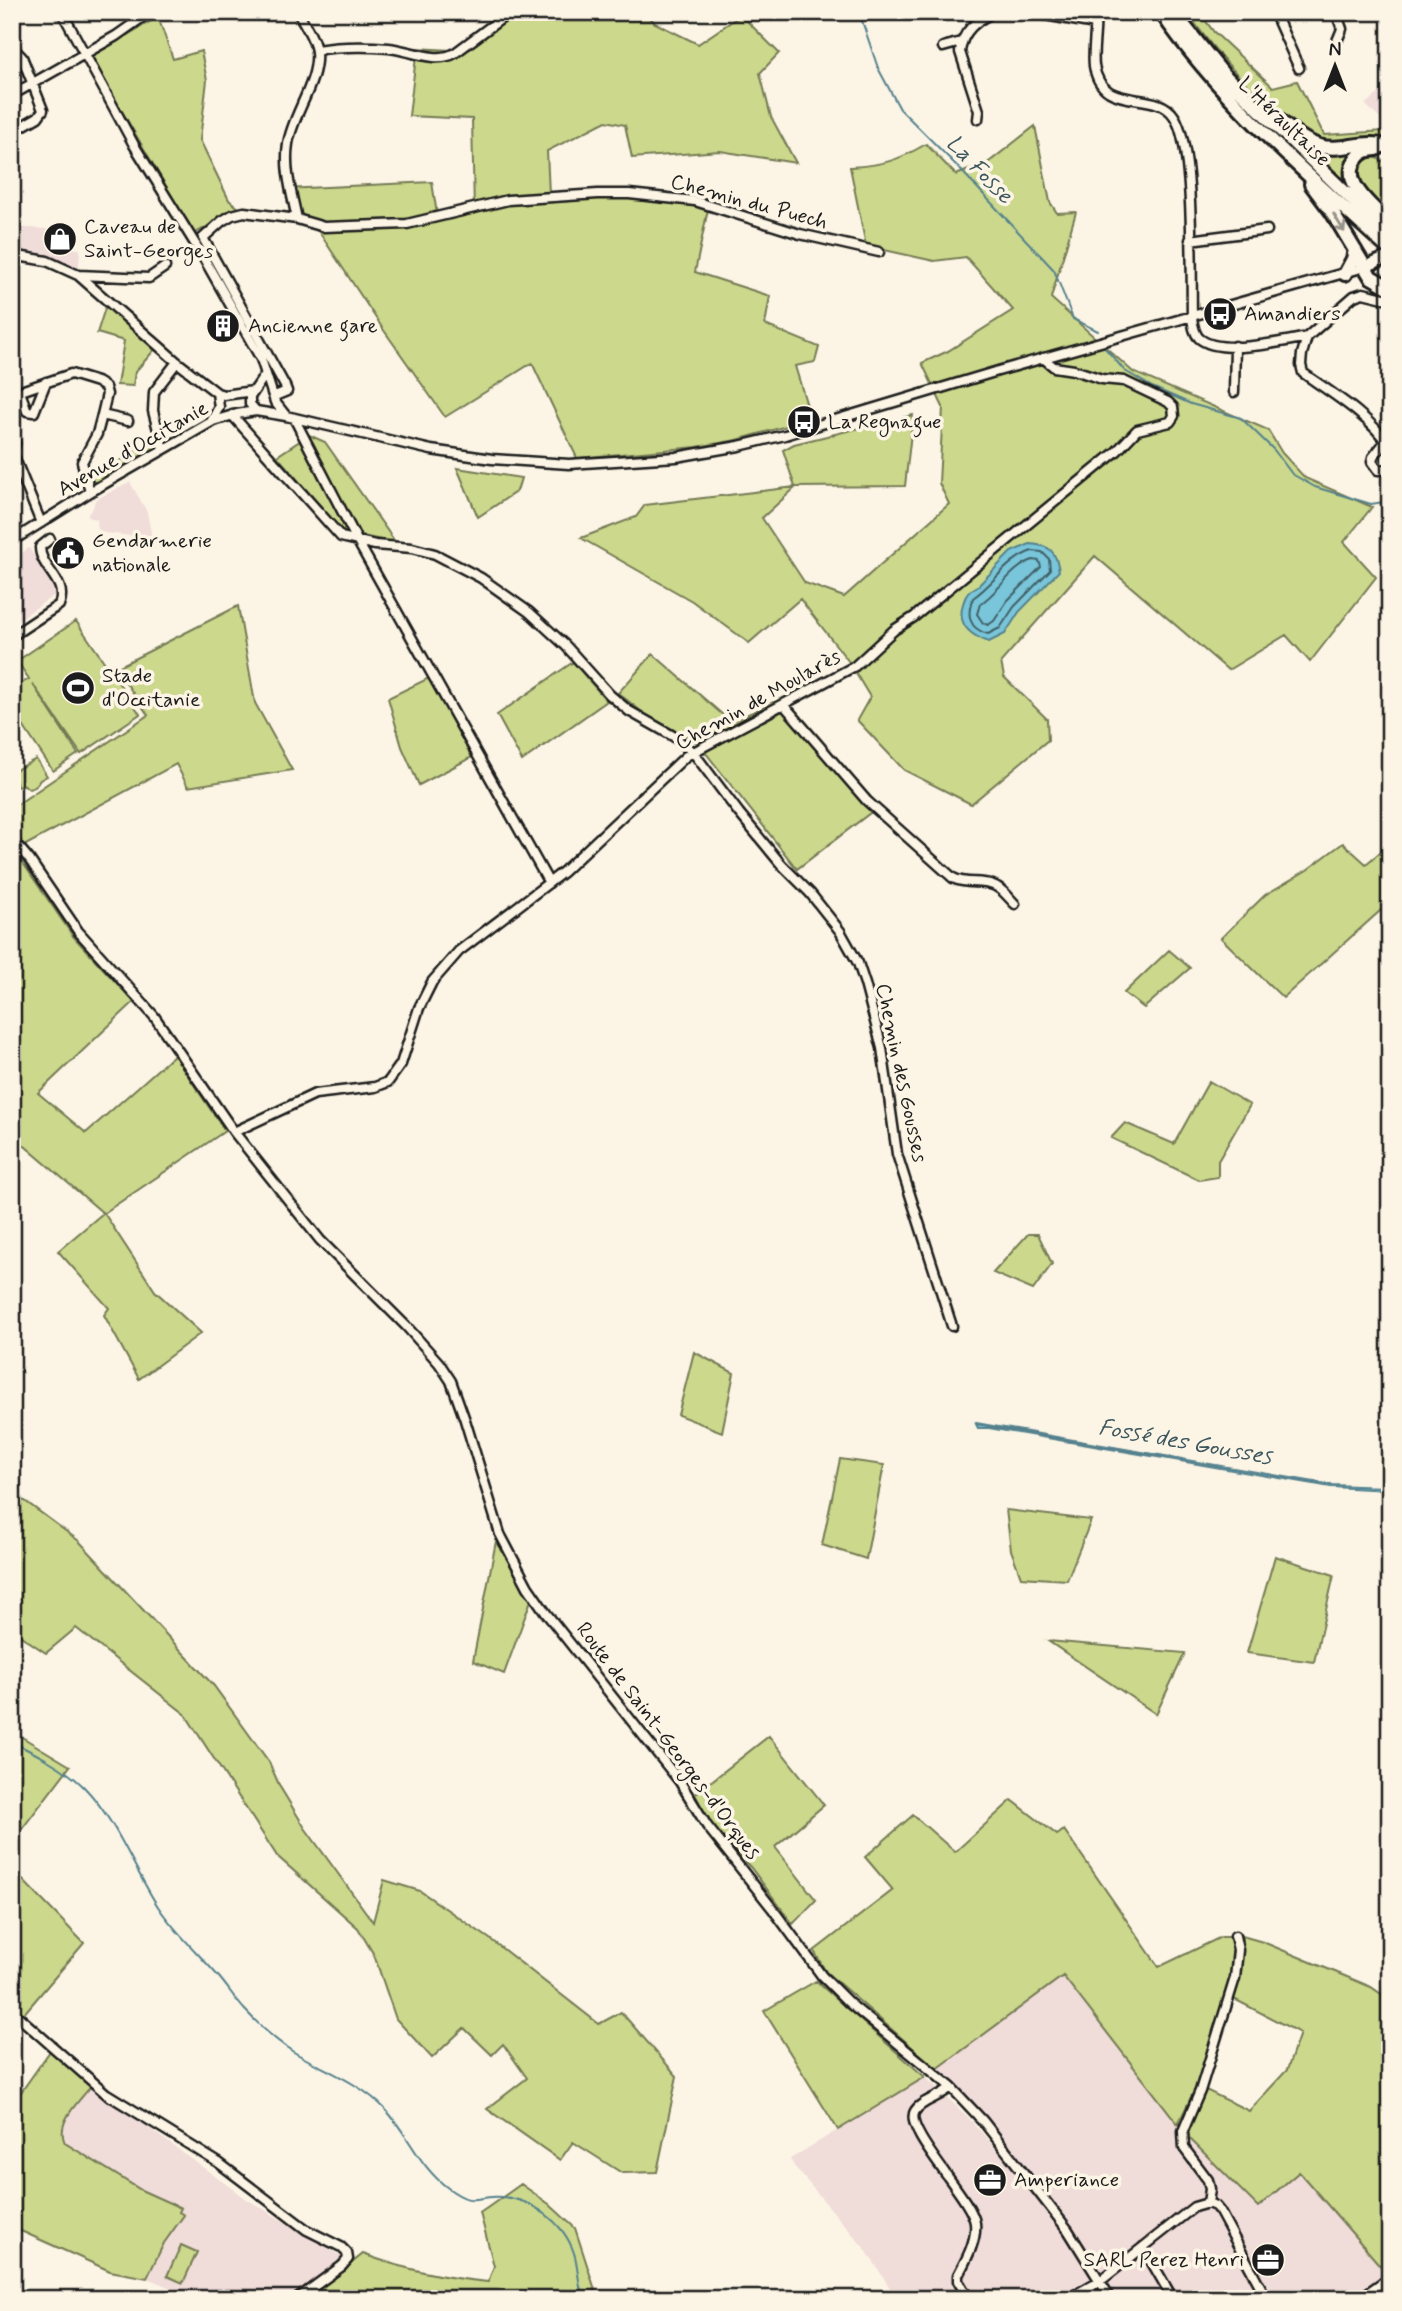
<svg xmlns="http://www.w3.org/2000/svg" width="1402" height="2311" font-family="Mynerve,sans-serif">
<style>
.built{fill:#f0dcd9}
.green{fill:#ccd88c;stroke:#747a54;stroke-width:2}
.water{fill:#79c5d9;stroke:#54818d;stroke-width:2}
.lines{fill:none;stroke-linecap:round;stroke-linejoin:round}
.shore{stroke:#416068;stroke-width:2}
.stream{stroke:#54818d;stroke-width:2}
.minor-casing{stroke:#1c1c1c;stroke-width:13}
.major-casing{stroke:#1c1c1c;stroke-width:16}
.highway-casing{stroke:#1c1c1c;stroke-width:18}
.minor{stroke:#fcf5e5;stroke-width:8}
.major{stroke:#fcf5e5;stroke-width:10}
.highway{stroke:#fcf5e5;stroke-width:12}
.oneway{stroke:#97938b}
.labels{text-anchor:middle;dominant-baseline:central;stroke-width:7;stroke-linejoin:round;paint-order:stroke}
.street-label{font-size:21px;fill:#1c1c1c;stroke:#fcf5e5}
.poi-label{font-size:21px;fill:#1c1c1c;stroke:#fcf5e5;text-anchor:start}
.water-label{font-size:23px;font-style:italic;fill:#3d575e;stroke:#fcf5e5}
</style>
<rect width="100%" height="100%" fill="#fcf5e5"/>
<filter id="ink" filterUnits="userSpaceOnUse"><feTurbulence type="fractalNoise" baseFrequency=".0143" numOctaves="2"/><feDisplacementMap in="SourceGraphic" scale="14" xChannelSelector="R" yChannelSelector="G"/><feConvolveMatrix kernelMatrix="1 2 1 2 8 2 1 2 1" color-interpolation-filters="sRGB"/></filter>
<g filter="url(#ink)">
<path class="built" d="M1388 87 1390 89V129L1365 104Z
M12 227 48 229 50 247 80 249 79 267 52 258 12 251Z
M130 482 147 512 152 538 104 533 98 529 97 519 91 518 87 515 93 508 95 500Z
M29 548 50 580 56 594 18 620 12 612V559Z
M1062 1976 1185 2134 1258 2207 1299 2171 1390 2277V2299H1116L1070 2226 986 2118 937 2069Z
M925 2077 968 2117 1049 2210 1091 2271 1108 2299H897L866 2250 794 2166 790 2159Z
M91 2086 245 2198 344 2258 314 2283 287 2299H197L147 2278 164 2243 184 2215 179 2212 181 2208 141 2190 66 2143 63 2138V2123Z"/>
<path class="green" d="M504 12H645L655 23 698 44 741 15 779 53 760 73 771 117 796 163 720 151 632 158 625 125 606 121 547 151 549 194 638 190 710 199 695 272 770 296 765 325 819 347 815 362 795 366 811 419 737 440 697 447 577 458 532 363 445 417 383 329 319 232 292 215 285 189 432 182 438 221 474 211 472 119 409 116 417 48 451 50Z
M1187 12H1199L1214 32 1273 87 1297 81 1324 135 1385 131 1390 135V143C1364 143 1333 147 1309 136 1273 120 1209 45 1187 12Z
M158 17 173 59 201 51 207 80 200 140 229 200 240 209 194 234 90 57Z
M1035 126 1050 202 1057 213 1076 212 1051 298 1133 372 1268 430 1282 453 1305 478 1372 507 1344 542 1376 577 1310 662 1286 635 1228 670 1095 556 1001 662 1004 677 1047 719 1048 740 971 804 904 770 857 720 870 697 849 662 800 599 749 643 692 601 581 538 636 517 645 505 795 487 783 450 794 444 913 415 905 486 796 487 762 518 805 583 844 597 949 504 939 483 943 407 922 363 948 351 1013 310 966 257 934 261 866 246 850 167C883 165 897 161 926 144L956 175 989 162Z
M1304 146 1368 149 1358 154 1355 195Z
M1369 158H1377L1390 164V217C1376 203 1339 174 1369 158Z
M106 305 156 348 135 372 133 386 117 385 124 341 97 333Z
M309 435 325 442 396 543 343 532 277 456Z
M157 436 160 448 97 485 91 483 88 470 94 474H100Z
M457 468 521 478 517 491 478 517Z
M238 606 255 703 292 770 188 787 176 764 24 846 12 832V808L148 715 116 668Z
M76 621 140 714 81 754 32 683 78 754 53 771 12 709V689L29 679 17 661Z
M653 654 731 722 780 699 879 806 797 869 698 743 646 715 618 693Z
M573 662 607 701 522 761 497 715Z
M429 678 472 757 419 785 402 747 388 698Z
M36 759 47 776 40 780 35 787 29 789 23 784 18 787 12 772Z
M1343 843 1366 864 1390 844V902L1283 998 1221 938 1265 895 1307 870Z
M12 847 73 936 134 1002 38 1093 86 1133 174 1055 225 1131 104 1213 155 1291 201 1333 139 1379 104 1315 109 1308 58 1251 103 1213 12 1135Z
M1169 950 1190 968 1144 1008 1124 993Z
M1209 1081 1250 1105 1218 1161V1177L1199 1180 1111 1138 1125 1123 1174 1144Z
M1028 1234H1038L1052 1264 1033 1290 993 1273Z
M694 1352 734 1373 722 1432 678 1415Z
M840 1459 884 1465 866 1559 822 1545Z
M12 1498 25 1501 79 1541 214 1686 269 1762 280 1787 305 1828 373 1922 384 1880 420 1891 490 1939 599 2024 621 2012 677 2076 657 2172 622 2173 573 2142 560 2160 487 2109 527 2078 503 2044 492 2055 464 2028 432 2058 396 2019 374 1955 358 1928 277 1856 185 1714 76 1628 46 1653 12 1630Z
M1006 1510 1091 1520 1067 1580 1021 1577 1011 1550Z
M496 1541 531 1600 504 1674 473 1661Z
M1275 1556 1334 1575 1314 1662 1247 1653Z
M1048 1641 1185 1653 1156 1714Z
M12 1731 70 1766 12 1842Z
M769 1736 824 1805 775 1847 816 1900 793 1924 751 1868 710 1824 695 1794Z
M1012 1800 1057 1835 1064 1830 1159 1967 1221 1937H1232L1235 1953 1231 1976 1196 2087 1178 2124 1063 1976 937 2069 826 1972 814 1951 893 1890 865 1857 913 1815 955 1852Z
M12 1869 84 1943 22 2016 12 2007Z
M1242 1936 1263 1942 1371 1987 1390 2000V2277L1299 2172 1258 2207 1185 2134 1206 2090 1249 2111 1287 2070 1300 2033 1232 1998 1239 1981Z
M816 1981 925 2077 838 2130 764 2011Z
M50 2051 91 2086C79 2102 55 2122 65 2143L141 2190 181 2208 179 2212 184 2215 164 2243 147 2278 110 2271 12 2227V2105Z
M521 2184 549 2204 575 2228 598 2299H307L363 2254C403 2269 445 2278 488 2282L494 2266 480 2213Z
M181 2245 197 2252 183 2283 167 2276Z"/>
<path class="water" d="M1030 544C1050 545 1056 551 1059 571L1019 612 1005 634 989 642C963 633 954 618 968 592L978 586 1011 552Z
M976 1424 1332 1485 1384 1487 1390 1490 1331 1487 989 1428H978Z"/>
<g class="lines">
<path class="shore" d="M1032 551 1042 552 1049 559 1050 570 1014 607 1000 628 988 634C969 629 966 615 973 598 995 583 1006 560 1032 551Z
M1033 560 1039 561 1041 567 1007 601 994 621 988 625 983 623 977 614 980 604C1000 591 1010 568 1033 560Z"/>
<path class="stream" d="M859 12 878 68 900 109 957 166 1054 270 1073 319 1098 331
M1105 348 1125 371 1152 387 1191 404 1241 418 1274 450 1292 474 1315 487 1371 504 1390 501
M976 1423 1182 1459
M12 1742C37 1754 64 1767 84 1787 117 1821 133 1868 159 1908 175 1932 199 1954 218 1976 227 1986 235 1999 244 2009 258 2024 275 2040 292 2051 323 2070 360 2082 386 2110 408 2134 420 2168 448 2188 477 2209 475 2194 502 2197 533 2199 564 2223 574 2253 579 2268 577 2284 584 2299"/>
<g class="minor-casing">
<path id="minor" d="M62 12 134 145 202 255 261 359 275 402 286 416
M1028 12 1095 24
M1095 12C1097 30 1092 48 1094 66 1102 115 1155 87 1174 116 1195 146 1191 276 1192 318 1193 325 1194 333 1199 338 1219 356 1282 342 1307 337
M1274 12 1299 68
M1336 12 1342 29 1337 41
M12 47 22 57 43 110 38 117 12 132
M943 47 961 42
M316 50C340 46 365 46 389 48 409 50 437 64 455 53L510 12
M12 95 116 36 150 12
M978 119 979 111 960 52C962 31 976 21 994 12
M297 219C292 194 284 170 288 144 292 115 319 82 316 52 315 39 304 24 298 12
M1190 240 1267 230
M12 255 47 261 78 275 177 362 217 393 224 395 253 391
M78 275 149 278 165 267
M1388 299 1363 293 1354 296 1307 337 1302 354 1301 365 1303 373C1333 394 1370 416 1390 447
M20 392 27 411 34 412 46 382
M1234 392 1235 346
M12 394 71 374 97 382 105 387 107 394 102 415 97 434 82 462 90 492
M275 396 287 391 285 386 203 238 222 221 232 215 244 212 297 219 324 227 407 224 508 200 598 194H629L695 201 800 234 879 252
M256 411 250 404V397L265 375
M102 415 128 421
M232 415 341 537 375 545 412 548 435 554 481 578 529 612 566 646 610 695 629 711 673 736 693 752 739 813 781 864 810 893 840 931 858 963 865 984 882 1048 897 1154 952 1326
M294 418 358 542 549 883
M211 422 219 407 217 393
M12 437 15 443 13 454 41 523
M1386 441 1373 457 1372 462 1378 470 1390 469
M163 449 153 411 154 392 177 362
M12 541 90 492 213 421 237 414 256 411 286 416 431 450 492 459 569 464 676 457 739 446 785 435 998 371 1365 267
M12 636 59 605C69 581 40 569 40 547L50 539
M784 705 867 801 953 878C966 885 979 880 993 885 1002 888 1008 897 1015 904
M12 839 29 859 78 931 154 1016 234 1132 320 1240 407 1327 439 1363 451 1381 465 1420 500 1534 528 1587 546 1613 680 1782 707 1826 772 1908 822 1976 849 2003 951 2087 983 2121 1068 2230 1111 2299
M234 1132 315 1094 375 1087 388 1082 401 1064 419 1008 432 982 459 951 563 872 686 756 855 666 894 630 914 617 1117 451 1137 430 1170 422 1174 416 1173 407 1168 402 1124 381 1102 379 1074 370 1054 367 1043 358
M12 2011 110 2097
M951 2087C941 2097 922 2100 915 2111 902 2130 972 2198 975 2223 977 2241 966 2260 958 2275V2281L969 2299
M107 2094 219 2163 307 2230 341 2247 347 2253 348 2259 342 2266 297 2299
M1208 2203 1210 2189 1208 2180 1184 2148 1183 2131 1200 2091 1235 1978 1238 1950 1235 1936
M1208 2203 1215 2206 1220 2212 1267 2299
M1143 2247 1173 2299
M1068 2299 1104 2278 1194 2207 1208 2203
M1359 2299 1390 2277"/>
</g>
<g class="major-casing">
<path id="major" d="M1365 267 1390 256"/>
</g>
<g class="highway-casing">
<path id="highway" d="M1161 12C1220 99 1312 179 1390 250
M1173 12 1223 74 1390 236
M1277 119C1290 129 1303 141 1319 146 1342 153 1367 137 1390 148
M1377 149C1369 149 1362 151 1357 158 1338 182 1375 209 1390 224
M1311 184 1332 212 1371 277 1390 288
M1345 274 1353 259 1355 250"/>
</g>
<use href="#minor" class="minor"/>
<use href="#major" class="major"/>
<use href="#highway" class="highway"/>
</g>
<defs><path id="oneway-shaft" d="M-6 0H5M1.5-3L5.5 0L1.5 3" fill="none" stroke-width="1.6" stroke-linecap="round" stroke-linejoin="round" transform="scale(1.75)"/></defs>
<use class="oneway" href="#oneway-shaft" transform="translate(1339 223) rotate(59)"/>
</g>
<defs>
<g id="shop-disc" transform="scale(1.75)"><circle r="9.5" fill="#1c1c1c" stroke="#fcf5e5"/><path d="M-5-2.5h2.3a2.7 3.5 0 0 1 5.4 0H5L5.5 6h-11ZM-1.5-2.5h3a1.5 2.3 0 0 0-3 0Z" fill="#fff"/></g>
<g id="bus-disc" transform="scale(1.75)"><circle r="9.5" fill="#1c1c1c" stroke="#fcf5e5"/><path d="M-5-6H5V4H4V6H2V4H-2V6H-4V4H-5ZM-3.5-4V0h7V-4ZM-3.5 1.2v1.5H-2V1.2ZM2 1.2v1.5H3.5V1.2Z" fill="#fff"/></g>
<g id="building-disc" transform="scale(1.75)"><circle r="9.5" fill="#1c1c1c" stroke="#fcf5e5"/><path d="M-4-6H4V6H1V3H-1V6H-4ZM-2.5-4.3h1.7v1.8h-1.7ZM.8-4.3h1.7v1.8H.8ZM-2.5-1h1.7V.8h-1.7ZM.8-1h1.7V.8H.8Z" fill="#fff"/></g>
<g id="civic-disc" transform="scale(1.75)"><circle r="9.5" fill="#1c1c1c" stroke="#fcf5e5"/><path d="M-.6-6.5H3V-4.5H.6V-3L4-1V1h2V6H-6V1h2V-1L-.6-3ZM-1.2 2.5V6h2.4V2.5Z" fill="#fff"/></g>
<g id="stadium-disc" transform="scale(1.75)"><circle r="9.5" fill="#1c1c1c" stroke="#fcf5e5"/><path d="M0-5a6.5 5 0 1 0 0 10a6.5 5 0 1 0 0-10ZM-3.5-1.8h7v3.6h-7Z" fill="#fff"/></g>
<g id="office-disc" transform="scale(1.75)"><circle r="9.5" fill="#1c1c1c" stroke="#fcf5e5"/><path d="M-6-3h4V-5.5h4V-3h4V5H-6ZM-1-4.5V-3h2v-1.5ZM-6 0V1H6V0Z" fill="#fff"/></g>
</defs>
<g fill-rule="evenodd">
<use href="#shop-disc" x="60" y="239"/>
<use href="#bus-disc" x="1220" y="314"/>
<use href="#building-disc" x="223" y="326"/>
<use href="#bus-disc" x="804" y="422"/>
<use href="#civic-disc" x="68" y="553"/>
<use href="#stadium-disc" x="78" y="688"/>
<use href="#office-disc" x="990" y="2180"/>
<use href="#office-disc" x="1268" y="2260"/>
</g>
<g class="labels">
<g class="street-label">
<text transform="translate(1284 122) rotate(44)">L'Héraultaise</text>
<text transform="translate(749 202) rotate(15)">Chemin du Puech</text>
<text transform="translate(133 449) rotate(-30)">Avenue d'Occitanie</text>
<text transform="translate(758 700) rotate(-29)">Chemin de Moularès</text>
<text transform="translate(901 1073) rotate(78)">Chemin des Gousses</text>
<text transform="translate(668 1741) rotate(53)">Route de Saint-Georges-d'Orques</text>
</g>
<g class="poi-label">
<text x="84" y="227">Caveau de<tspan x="84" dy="24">Saint-Georges</tspan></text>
<text x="1244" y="314">Amandiers</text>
<text x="248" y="326">Ancienne gare</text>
<text x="828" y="422">La Regnague</text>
<text x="92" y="541">Gendarmerie<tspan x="92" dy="24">nationale</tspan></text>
<text x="102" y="676">Stade<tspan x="102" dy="24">d'Occitanie</tspan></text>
<text x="1014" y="2180">Amperiance</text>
<text x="1244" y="2260" text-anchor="end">SARL Perez Henri</text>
</g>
<g class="water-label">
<text transform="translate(979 170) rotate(46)">La Fosse</text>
<text transform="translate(1185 1443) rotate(10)">Fossé des Gousses</text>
</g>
</g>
<rect width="1402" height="2311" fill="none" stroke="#fcf5e5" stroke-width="42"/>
<rect x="21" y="21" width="1360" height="2269" fill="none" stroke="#1c1c1c" stroke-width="2.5" filter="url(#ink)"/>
<g transform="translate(1335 66)" stroke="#fcf5e5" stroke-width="5" paint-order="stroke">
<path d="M0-5L12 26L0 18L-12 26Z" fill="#1c1c1c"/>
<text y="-10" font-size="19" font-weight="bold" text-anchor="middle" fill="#1c1c1c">N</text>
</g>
</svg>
